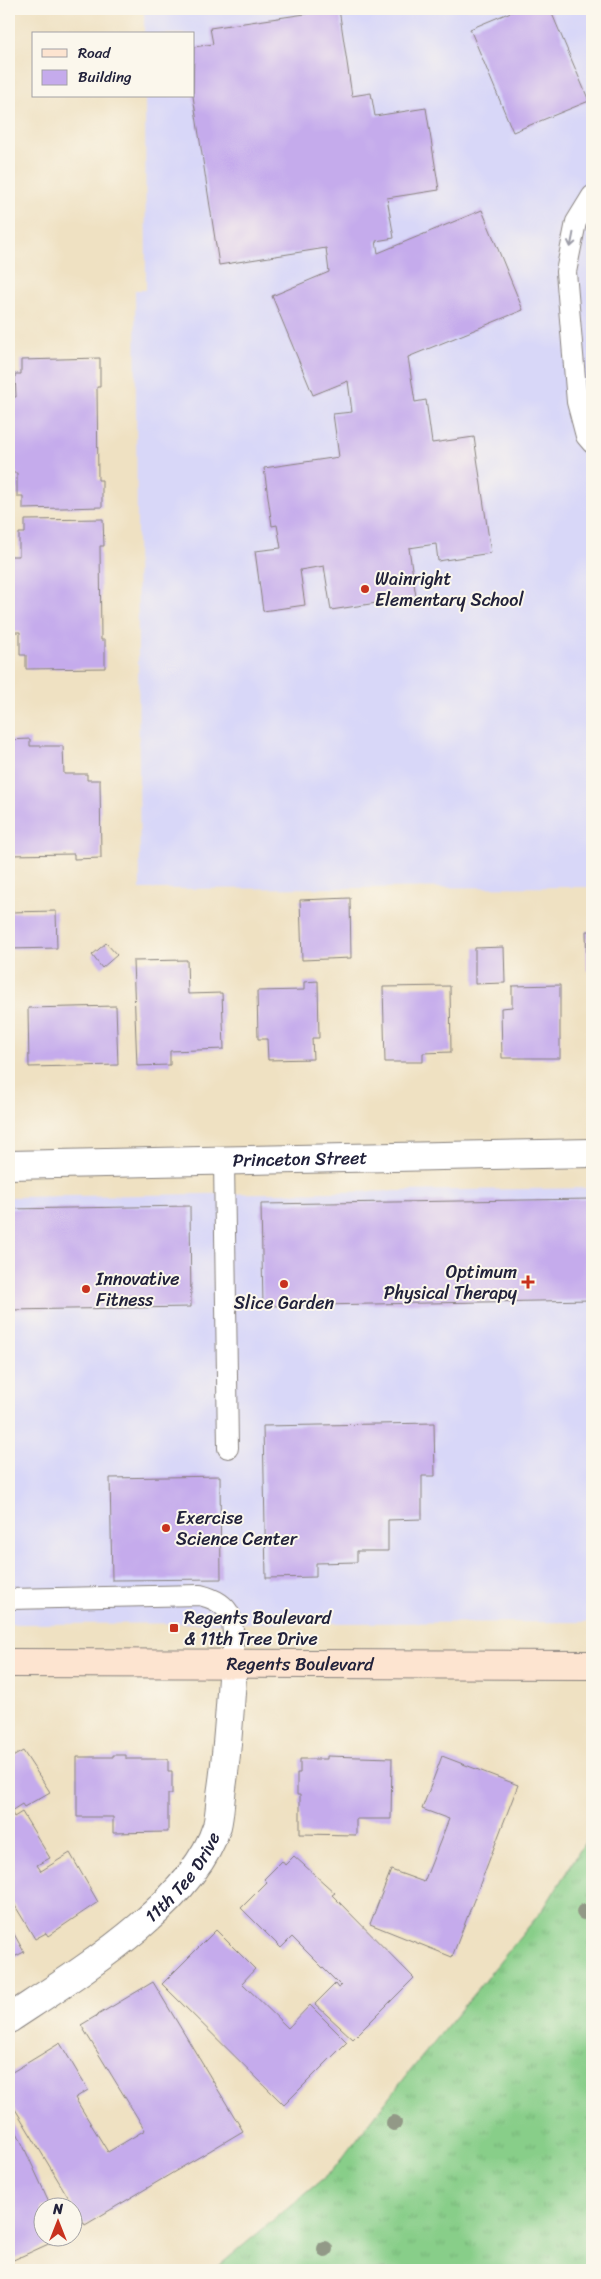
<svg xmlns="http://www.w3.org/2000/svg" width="601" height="2279" font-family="Sriracha,sans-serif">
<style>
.built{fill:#d8d7f8}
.grass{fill:url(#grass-tufts);stroke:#557862}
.building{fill:#c5abec}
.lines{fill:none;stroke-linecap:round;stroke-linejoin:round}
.service-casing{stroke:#88827e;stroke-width:22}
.minor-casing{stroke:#88827e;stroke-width:30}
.secondary-casing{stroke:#88827e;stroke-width:30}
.service{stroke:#fff;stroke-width:20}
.minor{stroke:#fff;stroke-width:28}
.secondary{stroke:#fde4d0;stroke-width:28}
.tree{fill:#929987}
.oneway{stroke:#9c9ca7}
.poi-dot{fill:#c8321e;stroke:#fbf7ec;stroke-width:2}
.labels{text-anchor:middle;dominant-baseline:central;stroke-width:4;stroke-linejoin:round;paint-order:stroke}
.poi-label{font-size:18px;fill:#22223b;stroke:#fbf7ec;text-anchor:start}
.street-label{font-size:18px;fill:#22223b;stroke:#fbf7ec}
</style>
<defs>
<pattern id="grass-tufts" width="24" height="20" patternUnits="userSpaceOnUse" patternTransform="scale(1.25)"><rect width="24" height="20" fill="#88ce89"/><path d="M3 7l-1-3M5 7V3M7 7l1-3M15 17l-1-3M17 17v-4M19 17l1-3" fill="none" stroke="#75b177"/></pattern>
</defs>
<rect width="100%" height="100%" fill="#fbf7ec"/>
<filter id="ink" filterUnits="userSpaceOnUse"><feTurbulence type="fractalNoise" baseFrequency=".02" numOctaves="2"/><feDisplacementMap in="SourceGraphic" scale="10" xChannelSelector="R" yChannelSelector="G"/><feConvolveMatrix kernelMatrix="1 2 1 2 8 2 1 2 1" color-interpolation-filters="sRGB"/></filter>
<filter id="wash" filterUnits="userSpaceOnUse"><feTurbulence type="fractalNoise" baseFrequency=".0096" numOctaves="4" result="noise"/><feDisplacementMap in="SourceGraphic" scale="20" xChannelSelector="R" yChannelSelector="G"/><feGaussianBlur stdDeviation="1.12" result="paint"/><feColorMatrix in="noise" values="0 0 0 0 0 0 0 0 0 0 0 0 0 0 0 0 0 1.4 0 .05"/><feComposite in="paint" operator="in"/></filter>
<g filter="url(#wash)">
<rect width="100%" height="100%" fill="#efe1c2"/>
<path class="built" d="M144 9H592V887L140 889 135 290H146L145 96H194V34H144Z
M592 1188V1622L9 1624V1197Z"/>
<path class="grass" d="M592 1831V2270H214L332 2171 407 2075 544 1908Z"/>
<g id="blocks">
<path class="building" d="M339 9 352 96 371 93 375 116 426 108 439 190 387 198 394 238 376 241 378 253 482 210 523 310 408 357 415 402 426 400 432 443 474 437 491 553 438 561 436 544 409 548 416 597 331 610 324 566 300 570 305 605 263 611 255 551 281 548 277 525 272 526 264 468 339 457 333 414 352 412 348 381 313 395 272 296 329 272 326 248 219 265 193 96 194 47 213 44 210 28Z
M518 9H550L589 101 513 132 470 29Z
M100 358V387H97L98 480H102V507L23 509V496H17V473H9V397H16L15 374H21V360Z
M103 519 104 546H100L101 640H105V668L26 669V655H20V632H9V556H19V533H25V520Z
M30 739V746H63L64 774H87V780H100L101 858 74 859V854L9 855V740Z
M350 898 351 958 302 960 300 900Z
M56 911 57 948 9 949V912Z
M586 931H592V971H587Z
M106 943 117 955 102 968 92 955Z
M504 947 505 983 475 984V948Z
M187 960 188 994 222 993 224 1049 170 1051V1065L137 1066 133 961Z
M318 981 319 1038H312L313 1059 268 1060 267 1039H258L257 991 304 990V982Z
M560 985V1058H502L501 1008 512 1007V986Z
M450 986 451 1052 423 1053V1062H385L383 987Z
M116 1006 118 1065 29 1067 28 1008Z
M592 1199V1300L263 1306 261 1204Z
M190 1206 191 1307 9 1310V1209Z
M434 1423 435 1476H422V1519L388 1520V1551H357V1562L316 1563V1577L266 1578 263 1426Z
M220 1476 221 1579 112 1580 110 1478Z
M23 1751 50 1792 24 1807 22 1804 11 1811 14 1817 22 1812 50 1858 37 1865 41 1871 70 1853 98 1902 48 1936 46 1933 35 1939 14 1904 10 1906 9 1903V1759Z
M113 1755H126V1759H168V1771H172V1794H168V1832L113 1833V1817H77V1757H113Z
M327 1756 392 1758 391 1819H356V1835L300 1834V1795H297V1773H300V1759H327Z
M442 1756 518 1785 452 1957 370 1924 391 1870 424 1882 449 1819 422 1809Z
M294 1856 335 1893 332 1895 414 1978 353 2039 315 2004 335 1984 338 1988 341 1986 292 1937 281 1948 241 1908 267 1882 264 1879 282 1861 285 1865Z
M9 1925 24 1952 12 1958 13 1961 9 1963Z
M216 1930 255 1969 242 1983 288 2028 310 2005 347 2042 284 2105 162 1984Z
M153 1982 243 2131 85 2225 9 2099V2074L60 2043 88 2090 75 2098 108 2152 145 2130 81 2025Z
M9 2115 51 2206H42V2236H66L9 2262Z"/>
</g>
</g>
<g filter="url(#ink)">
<use href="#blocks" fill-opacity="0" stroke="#88827e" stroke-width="1"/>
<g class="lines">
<g class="service-casing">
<path id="service" d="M592 196 576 222 566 272 577 402 586 436 592 443
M224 1161 228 1448
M9 1599 200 1595C241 1605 232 1629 233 1663"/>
</g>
<g class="minor-casing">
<g id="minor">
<path id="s1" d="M9 1165 592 1153"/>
<path id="s2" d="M9 2019C75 1975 193 1904 217 1826 220 1814 220 1800 222 1788 228 1747 230 1705 233 1663"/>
</g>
</g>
<g class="secondary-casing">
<g id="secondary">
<path id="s3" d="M9 1663 592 1665"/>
</g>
</g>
<use href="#service" class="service"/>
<use href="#minor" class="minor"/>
<use href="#secondary" class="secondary"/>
</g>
<g class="tree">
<circle cx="584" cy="1912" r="8"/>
<circle cx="394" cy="2123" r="8"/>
<circle cx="325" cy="2249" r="8"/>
</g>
<defs><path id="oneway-shaft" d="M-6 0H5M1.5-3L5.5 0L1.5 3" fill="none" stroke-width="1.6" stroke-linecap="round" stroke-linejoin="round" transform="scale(1.25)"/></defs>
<use class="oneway" href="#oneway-shaft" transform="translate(572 240) rotate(101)"/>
</g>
<g class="poi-dot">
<circle cx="365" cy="589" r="5"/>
<path d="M525.5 1274.5h5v5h5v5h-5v5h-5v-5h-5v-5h5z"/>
<circle cx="284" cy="1284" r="5"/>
<circle cx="86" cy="1289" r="5"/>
<circle cx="166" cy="1528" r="5"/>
<rect x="169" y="1623" width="10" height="10" rx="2.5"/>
</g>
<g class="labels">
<g class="poi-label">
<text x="375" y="579">Wainright<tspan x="375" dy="21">Elementary School</tspan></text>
<text x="517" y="1272" text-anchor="end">Optimum<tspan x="517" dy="21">Physical Therapy</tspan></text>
<text x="96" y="1279">Innovative<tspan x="96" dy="21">Fitness</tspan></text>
<text x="284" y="1303" text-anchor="middle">Slice Garden</text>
<text x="176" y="1518">Exercise<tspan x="176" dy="21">Science Center</tspan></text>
<text x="184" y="1618">Regents Boulevard<tspan x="184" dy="21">&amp; 11th Tree Drive</tspan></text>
</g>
<g class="street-label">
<text stroke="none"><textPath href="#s1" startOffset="291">Princeton Street</textPath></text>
<text stroke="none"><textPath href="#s3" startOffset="291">Regents Boulevard</textPath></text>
<text stroke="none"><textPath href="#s2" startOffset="226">11th Tee Drive</textPath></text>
</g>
</g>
<rect width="601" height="2279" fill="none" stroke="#fbf7ec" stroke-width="30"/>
<rect x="32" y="32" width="162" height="65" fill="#fbf7ec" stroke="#a4a2a5"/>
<rect x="42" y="49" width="25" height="8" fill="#fde4d0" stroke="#a4a2a5"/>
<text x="78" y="58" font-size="15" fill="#22223b">Road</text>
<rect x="42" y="70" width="25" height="15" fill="#c5abec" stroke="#a4a2a5"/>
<text x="78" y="82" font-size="15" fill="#22223b">Building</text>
<g transform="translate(58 2222)"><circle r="24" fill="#fbf7ec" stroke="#a4a2a5"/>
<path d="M0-4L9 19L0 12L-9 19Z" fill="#c8321e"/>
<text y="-8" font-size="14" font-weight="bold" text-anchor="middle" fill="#22223b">N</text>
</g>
</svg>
